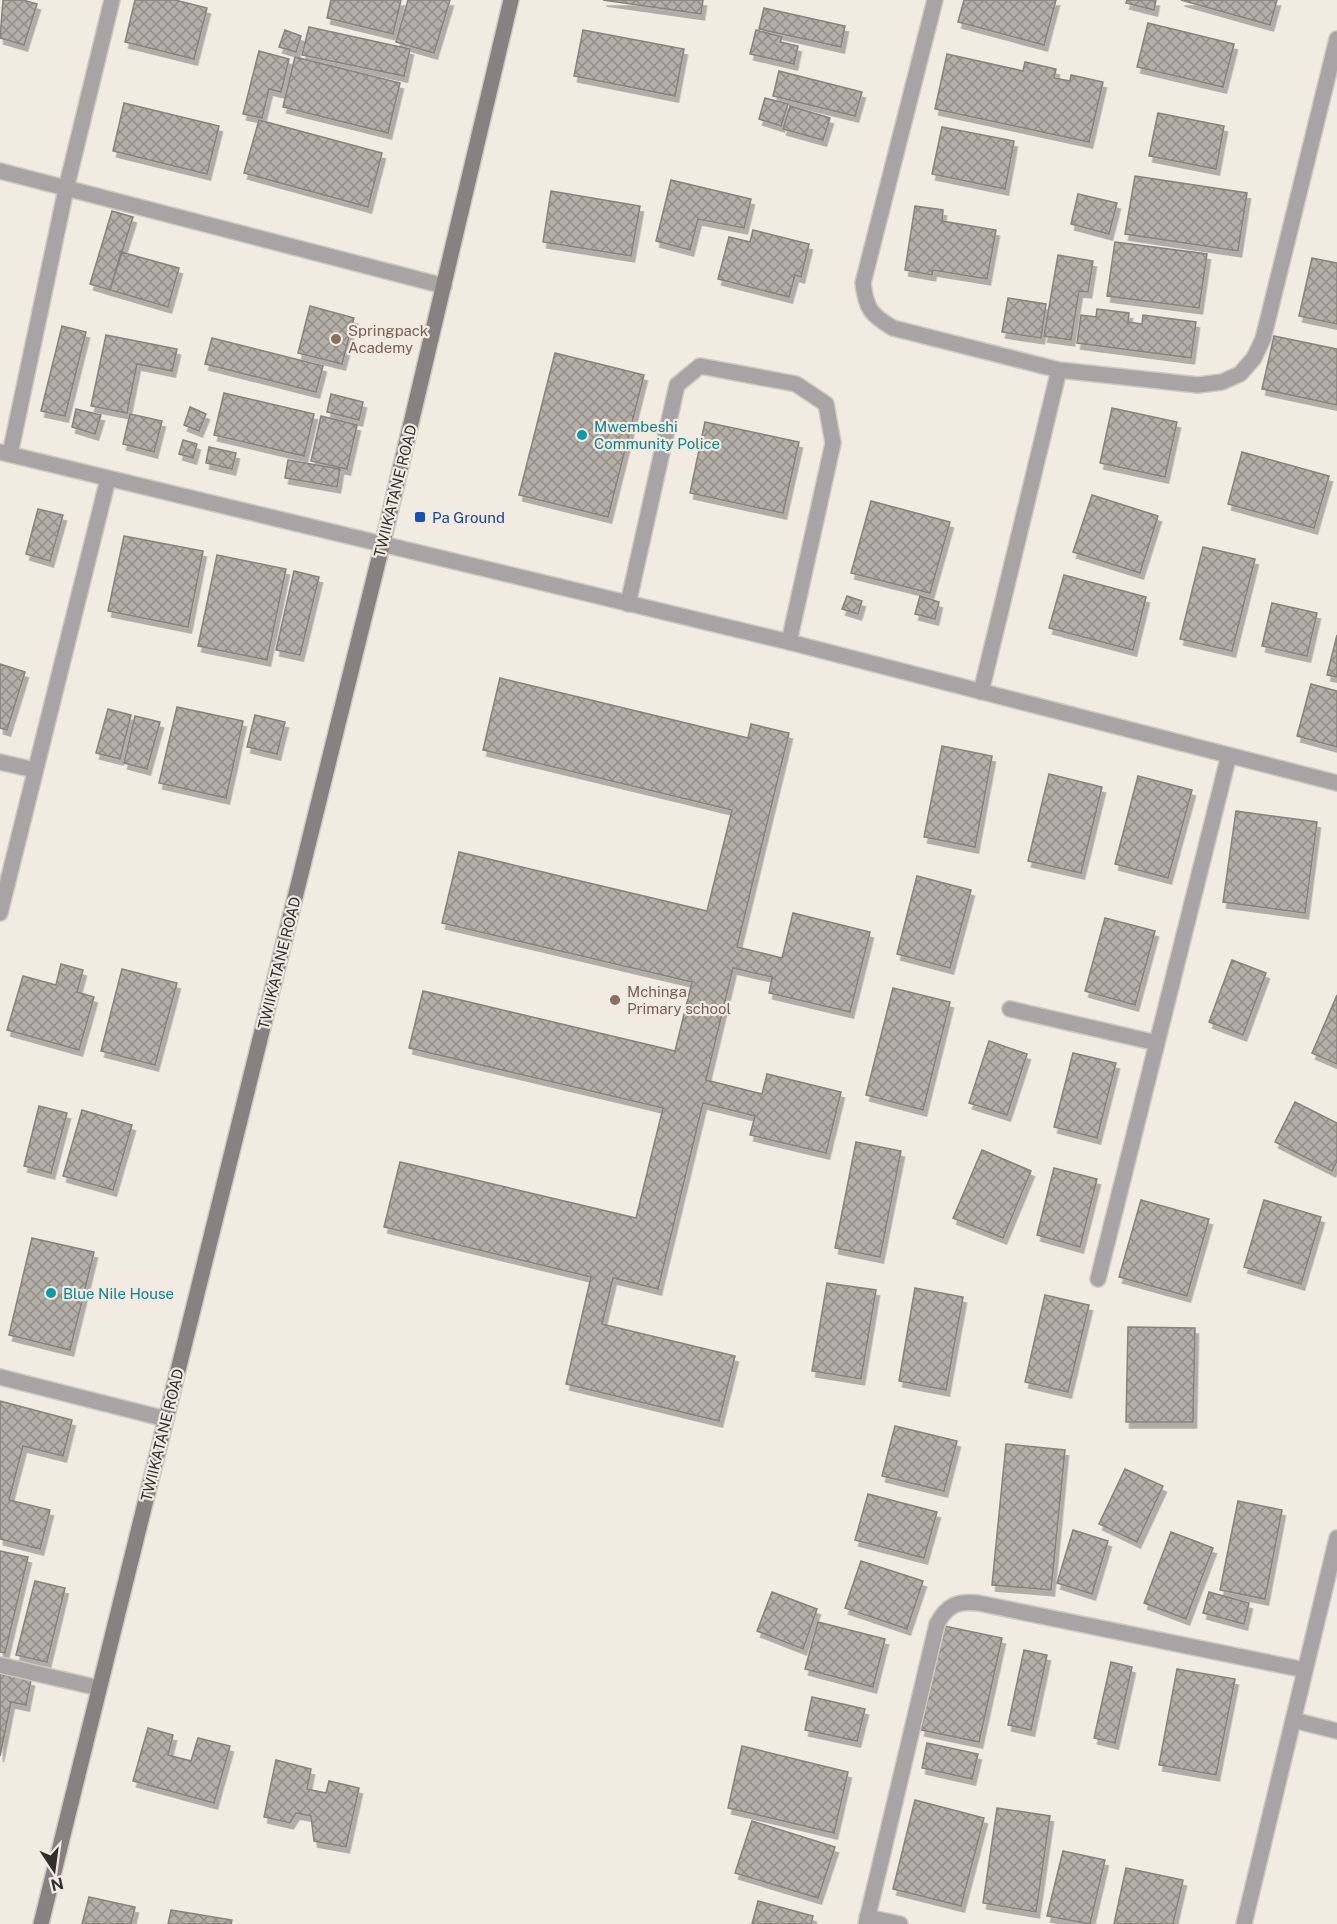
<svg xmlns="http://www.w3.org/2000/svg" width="1337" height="1924" font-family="'Public Sans',sans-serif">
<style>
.building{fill:url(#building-cross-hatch);stroke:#87827a;stroke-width:1.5;filter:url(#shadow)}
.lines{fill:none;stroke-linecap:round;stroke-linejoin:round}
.lane-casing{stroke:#cec9c1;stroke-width:18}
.street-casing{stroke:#cec9c1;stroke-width:18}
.secondary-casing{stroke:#cec9c1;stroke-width:18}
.lane{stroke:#a8a3a4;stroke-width:15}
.street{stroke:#a8a3a4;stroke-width:15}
.secondary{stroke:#888081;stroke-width:15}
.education-dot{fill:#8d6e63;stroke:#f1ebe2;stroke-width:2}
.culture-dot{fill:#0f9aa8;stroke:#f1ebe2;stroke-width:2}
.transit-dot{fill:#1a4fb4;stroke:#f1ebe2;stroke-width:2}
.labels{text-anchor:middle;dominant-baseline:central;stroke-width:4.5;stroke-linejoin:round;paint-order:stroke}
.education-label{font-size:15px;fill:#785e54;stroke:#f1ebe2;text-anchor:start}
.culture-label{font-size:15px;fill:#0d838f;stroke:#f1ebe2;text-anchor:start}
.street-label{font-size:15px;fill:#312f2b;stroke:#f1ebe2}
.transit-label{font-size:15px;fill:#164399;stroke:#f1ebe2;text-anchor:start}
</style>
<defs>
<pattern id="building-cross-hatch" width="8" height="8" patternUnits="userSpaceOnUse" patternTransform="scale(1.5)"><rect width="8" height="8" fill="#b3aea6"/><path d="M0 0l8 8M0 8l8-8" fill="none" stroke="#928e87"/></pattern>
<filter id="shadow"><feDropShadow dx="3.5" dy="6" stdDeviation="0" flood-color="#0004"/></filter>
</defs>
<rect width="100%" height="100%" fill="#f1ebe2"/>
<path class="building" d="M3 0H23L37 4 24 45 0 38Z
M135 0H175L207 8 194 59 125 42Z
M331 0H401L393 34 327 18Z
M408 0H450L434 53 396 42Z
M603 0H703L701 14Z
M964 0H1056L1044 45 958 22Z
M1127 0H1156L1154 10 1126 3Z
M1181 0H1277L1270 25Z
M764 8 845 26 841 47 759 29Z
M1148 23 1234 44 1223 87 1137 67Z
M309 27 410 49 404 76 302 55Z
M285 30 301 36 296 52 279 47Z
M583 30 684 49 675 96 574 76Z
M756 30 782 37 780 42 798 46 794 64 750 54Z
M259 51 289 59 281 92 269 89 262 118 243 114Z
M947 54 1023 71 1025 62 1056 69 1054 78 1070 81 1071 75 1103 82 1089 142 935 109Z
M295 57 400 83 388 133 283 107Z
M779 71 862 92 855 116 773 96Z
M765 98 788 104 781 126 759 119Z
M124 103 219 126 207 174 113 151Z
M790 106 830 118 823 140 783 129Z
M1158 113 1224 126 1216 169 1149 156Z
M259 120 382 153 368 207 244 173Z
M942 127 1014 141 1005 189 932 174Z
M1135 176 1247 193 1238 251 1125 234Z
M671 180 751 199 744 228 698 219 690 250 656 241Z
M551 191 640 206 631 256 543 242Z
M1078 194 1117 203 1109 234 1071 224Z
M915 206 943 210 942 221 996 230 987 279 933 270 932 275 905 270Z
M112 211 133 217 110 290 90 284Z
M753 230 809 244 801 277 795 275 789 297 718 279 729 237 750 242Z
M1115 242 1207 254 1199 308 1107 296Z
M121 252 179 268 168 307 110 290Z
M1058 255 1093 261 1088 292 1079 291 1071 340 1044 336Z
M1312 258 1337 263V324L1299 316Z
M1008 298 1046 304 1041 338 1002 332Z
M310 306 354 318 342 364 298 353Z
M1097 309 1129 313 1128 322 1142 324 1143 315 1196 322 1191 358 1077 343 1081 315 1096 317Z
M62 326 86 332 65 416 41 411Z
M106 335 177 349 172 371 137 364 127 413 91 406Z
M1274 336 1337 349V405L1262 389Z
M212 338 323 366 316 392 205 364Z
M555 353 644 375 608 517 519 495Z
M224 393 314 414 304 456 214 435Z
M331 394 363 402 359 420 327 412Z
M190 407 206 414 199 431 184 425Z
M1112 408 1177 422 1165 477 1100 463Z
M76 409 101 415 95 434 72 427Z
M130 414 162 421 154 452 123 444Z
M321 416 357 425 347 469 311 461Z
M705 422 799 442 783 513 690 493Z
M183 440 197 444 193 458 179 454Z
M209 447 236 453 232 469 206 463Z
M1242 452 1329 476 1314 528 1228 504Z
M288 460 340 469 337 487 285 478Z
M1092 495 1158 516 1140 573 1073 552Z
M871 501 950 522 930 593 851 573Z
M38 509 63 515 50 561 26 554Z
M124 536 203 551 188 627 108 611Z
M1203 547 1255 559 1232 651 1180 639Z
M217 555 286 569 267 660 198 646Z
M294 571 319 577 300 655 276 650Z
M1064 575 1146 597 1133 650 1049 628Z
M847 596 862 601 858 614 842 609Z
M920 596 939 602 935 619 915 614Z
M1272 603 1317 613 1307 656 1262 646Z
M1337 635V677L1327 675Z
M0 664 25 672 7 730 0 728Z
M500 678 748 738 751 724 789 733 737 947 782 958 793 913 870 932 850 1012 769 993 772 977 733 968 706 1080 762 1094 767 1074 841 1092 826 1153 750 1135 755 1116 703 1103 658 1289 613 1278 602 1324 735 1356 719 1421 566 1384 591 1277 384 1227 400 1162 636 1218 663 1108 409 1048 423 991 675 1051 692 982 442 923 459 852 707 911 732 810 483 750Z
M1311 684 1337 691V747L1297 736Z
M177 707 243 721 226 798 159 783Z
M108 709 131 715 120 759 96 753Z
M255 715 285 722 277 754 247 747Z
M135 716 160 722 147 769 124 763Z
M942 746 992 756 975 847 924 837Z
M1049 774 1102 787 1081 873 1028 861Z
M1138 776 1192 790 1168 878 1115 864Z
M1236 811 1317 822 1305 913 1223 902Z
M917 876 971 890 950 968 897 954Z
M1105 918 1155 931 1135 1005 1085 991Z
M1232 960 1266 973 1243 1035 1209 1022Z
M61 964 83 970 77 992 94 997 79 1050 7 1030 23 976 56 985Z
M122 969 177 983 155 1065 101 1051Z
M893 988 950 1002 923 1110 866 1095Z
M1337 995V1064L1312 1053Z
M989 1041 1027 1054 1007 1115 969 1103Z
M1073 1053 1116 1063 1097 1138 1054 1127Z
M1295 1102 1337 1123V1161L1332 1171 1275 1142Z
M39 1106 67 1113 51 1173 24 1166Z
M82 1110 132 1125 113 1190 63 1176Z
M856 1142 901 1151 880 1257 835 1248Z
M982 1150 1031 1171 1003 1238 953 1218Z
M1054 1168 1097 1179 1080 1247 1037 1235Z
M1141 1200 1209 1219 1187 1296 1119 1277Z
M1264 1200 1321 1217 1301 1284 1244 1267Z
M32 1238 94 1252 70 1350 9 1335Z
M827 1283 876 1290 861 1379 812 1371Z
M915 1288 963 1297 946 1390 899 1381Z
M1045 1295 1089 1305 1068 1392 1025 1382Z
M1128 1327 1195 1328 1193 1422H1126Z
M0 1401 72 1420 63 1456 23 1446 9 1500 50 1510 40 1549 0 1539Z
M895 1426 957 1441 944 1491 882 1476Z
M1006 1444 1065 1450 1051 1590 992 1585Z
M1125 1469 1163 1486 1137 1542 1099 1524Z
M868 1494 937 1512 924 1558 855 1540Z
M1238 1501 1282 1510 1265 1599 1220 1590Z
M1073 1530 1108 1541 1092 1594 1057 1583Z
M1171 1532 1213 1548 1186 1619 1144 1603Z
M0 1551 28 1557 5 1653 0 1652Z
M861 1561 923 1581 907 1629 845 1608Z
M35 1581 65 1588 47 1662 16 1655Z
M772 1592 817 1609 803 1649 757 1631Z
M1209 1592 1249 1603 1244 1624 1203 1613Z
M818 1622 885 1639 873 1687 805 1669Z
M944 1626 1002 1638 979 1742 921 1730Z
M1024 1650 1047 1655 1031 1730 1008 1725Z
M1111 1662 1132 1667 1115 1743 1094 1738Z
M1177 1669 1235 1679 1216 1775 1159 1765Z
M0 1674 31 1680 26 1705 11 1702 0 1756Z
M812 1697 865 1709 857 1741 805 1730Z
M148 1728 173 1735 168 1755 191 1761 198 1738 230 1746 214 1803 133 1781Z
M927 1743 978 1754 972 1779 922 1768Z
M742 1746 848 1772 834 1833 728 1808Z
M276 1760 311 1769 307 1789 326 1793 329 1781 359 1788 346 1847 314 1841 311 1816 296 1813 290 1823 264 1817Z
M915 1800 984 1818 961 1906 893 1889Z
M997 1808 1050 1816 1036 1912 983 1903Z
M752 1821 835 1847 818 1898 735 1873Z
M1063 1851 1105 1860 1090 1924 1047 1916Z
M1126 1868 1183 1880 1173 1924H1114Z
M89 1897 135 1907 131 1924H82Z
M758 1901 813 1916 811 1924H752Z
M171 1910 232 1920 231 1924H168Z"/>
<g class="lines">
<g class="lane-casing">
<path id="lane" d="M628 604 677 385 700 366 796 384 826 404 833 443 789 642"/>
</g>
<g class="street-casing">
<path id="street" d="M935 0 863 283C866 309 871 315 893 328L1059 370 1198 385 1222 382 1240 374 1254 358 1263 339 1337 39
M0 171 444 286
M0 452 789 642 1337 783
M10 454 66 189 112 0
M981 692 1059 370
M0 762 35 770
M0 913 108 479
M1010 1009 1157 1043
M1098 1279 1229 755
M0 1377 166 1419
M0 1665 99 1688
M1293 1720 1337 1731
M867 1917 900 1924
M866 1924 937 1624C947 1605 957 1601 978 1603L1305 1670
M1244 1924 1337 1538"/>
</g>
<g class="secondary-casing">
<path id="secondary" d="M41 1924 382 546 511 0"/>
</g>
<use href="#lane" class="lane"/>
<use href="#street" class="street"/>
<use href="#secondary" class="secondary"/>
</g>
<g class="education-dot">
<circle cx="336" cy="339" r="6"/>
<circle cx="615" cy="1000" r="6"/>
</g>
<g class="culture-dot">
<circle cx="582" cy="435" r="6"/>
<circle cx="51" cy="1293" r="6"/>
</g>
<rect class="transit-dot" x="414" y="511" width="12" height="12" rx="3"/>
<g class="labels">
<g class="education-label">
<text x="348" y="330">Springpack<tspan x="348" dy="17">Academy</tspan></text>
<text x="627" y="991">Mchinga<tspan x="627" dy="17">Primary school</tspan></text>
</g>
<g class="culture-label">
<text x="594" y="426">Mwembeshi<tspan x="594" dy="17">Community Police</tspan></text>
<text x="63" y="1293">Blue Nile House</text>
</g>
<g class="street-label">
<text transform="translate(395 491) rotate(-76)">TWIIKATANE ROAD</text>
<text transform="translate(279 963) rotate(-76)">TWIIKATANE ROAD</text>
<text transform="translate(162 1435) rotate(-76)">TWIIKATANE ROAD</text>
</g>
<g class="transit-label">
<text x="432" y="517">Pa Ground</text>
</g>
</g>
<g transform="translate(54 1870) rotate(167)" stroke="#f1ebe2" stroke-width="4.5" paint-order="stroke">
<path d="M0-4.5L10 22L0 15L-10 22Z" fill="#312f2b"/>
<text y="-9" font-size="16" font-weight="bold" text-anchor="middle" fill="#312f2b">N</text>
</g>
</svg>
